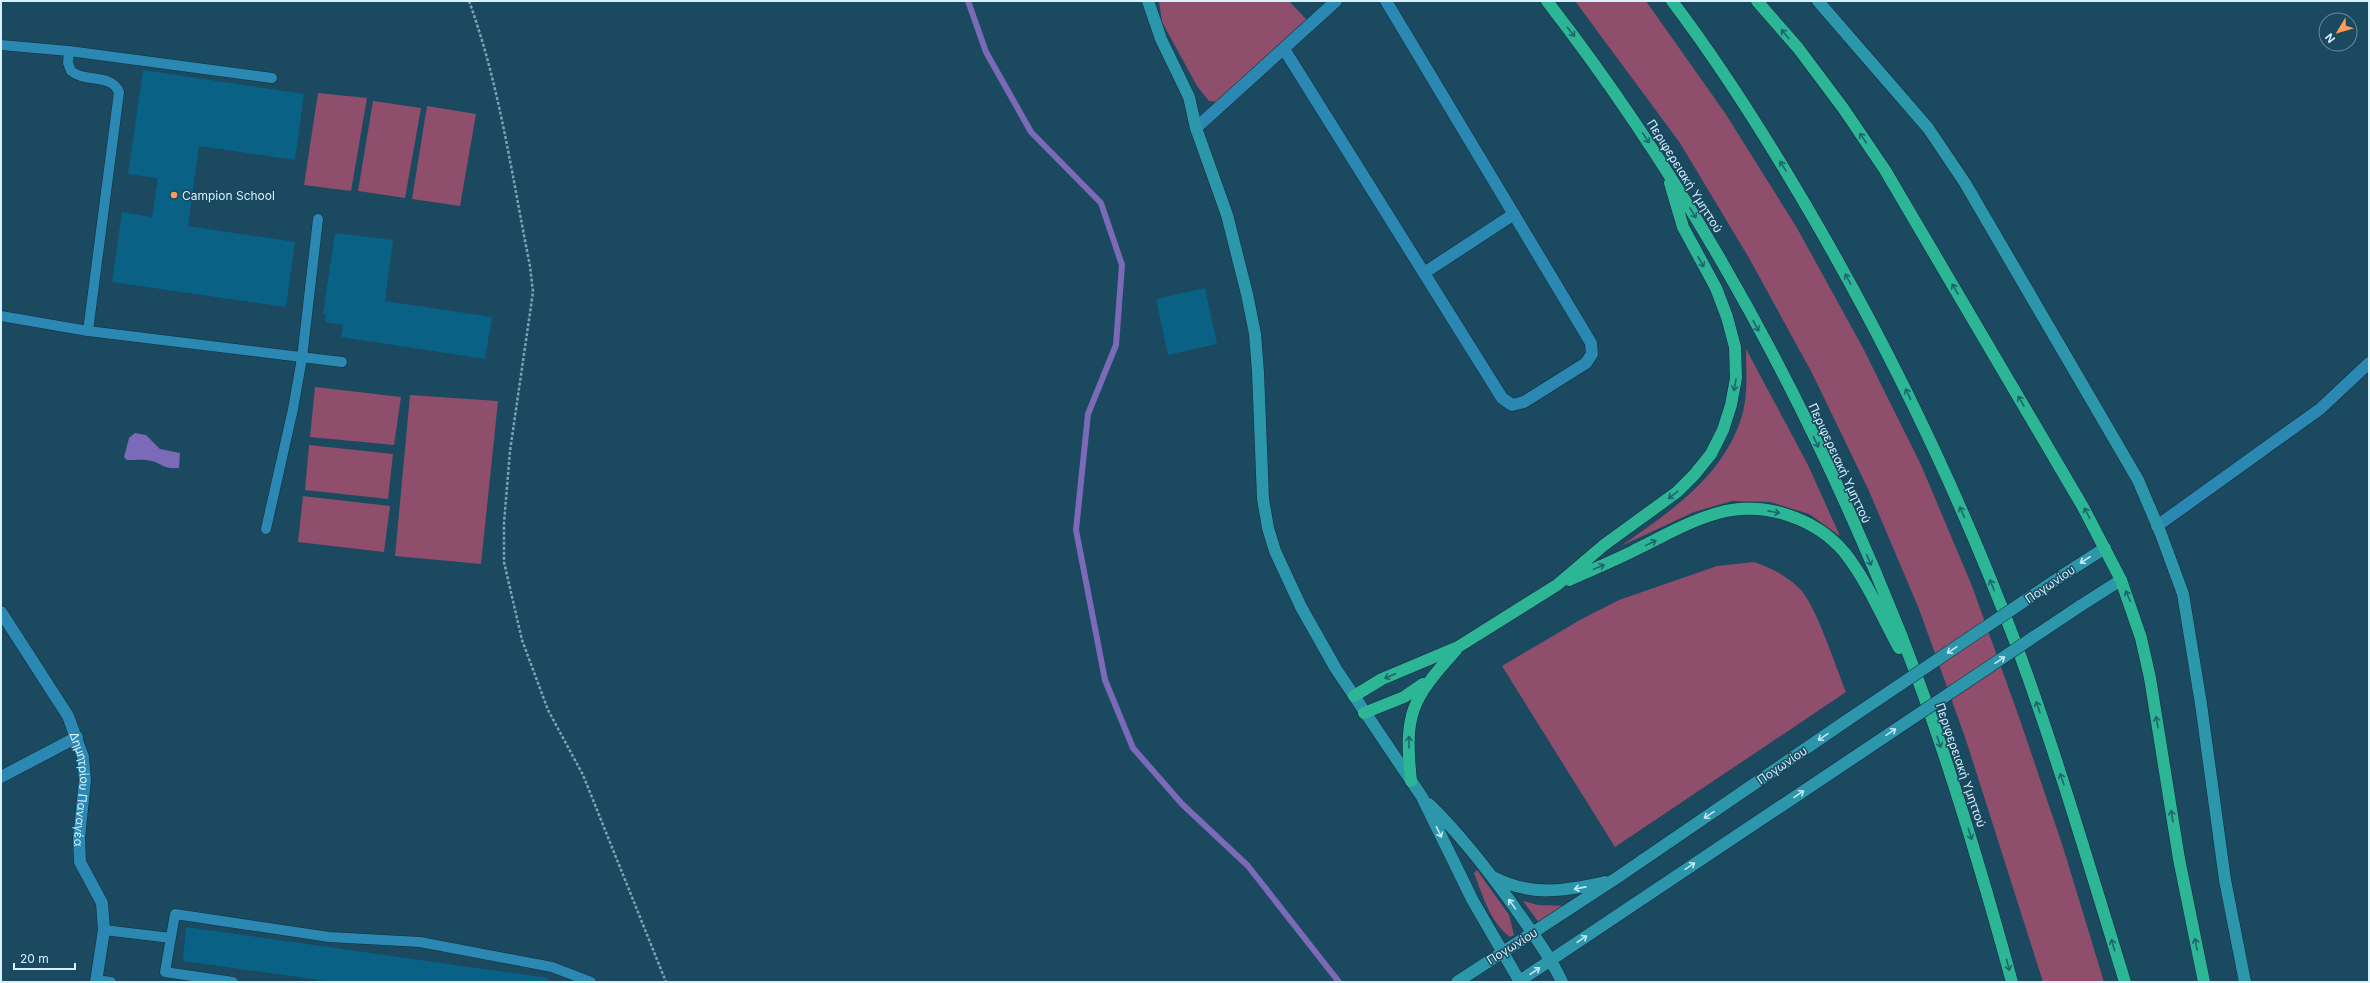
<svg xmlns="http://www.w3.org/2000/svg" width="2370" height="983" font-family="Inter,sans-serif">
<style>
.green{fill:#8f4e6b}
.water{fill:#7b6ab7}
.lines{fill:none;stroke-linecap:round;stroke-linejoin:round}
.stream{stroke:#7b6ab7;stroke-width:6}
.building{fill:#096185}
.lane-casing{stroke:#112e3c;stroke-width:11}
.street-casing{stroke:#112e3c;stroke-width:13}
.secondary-casing{stroke:#112e3c;stroke-width:13}
.highway-casing{stroke:#112e3c;stroke-width:13}
.path{stroke:#7ea2b3;stroke-width:2.5;stroke-dasharray:3 2;stroke-linecap:butt}
.lane{stroke:#2b88b3;stroke-width:10}
.street{stroke:#2b88b3;stroke-width:12}
.secondary{stroke:#2c96aa;stroke-width:12}
.highway{stroke:#2db696;stroke-width:12}
.secondary-bridge-casing{stroke:#112e3c;stroke-width:13;stroke-linecap:butt}
.secondary-bridge{stroke:#2c96aa;stroke-width:12}
.oneway{stroke:#1f646e}
.oneway2{stroke:#c7e8f6}
.poi-dot{fill:#fe9b59;stroke:#1a4960;stroke-width:1.5}
.labels{text-anchor:middle;dominant-baseline:central;stroke-width:3;stroke-linejoin:round;paint-order:stroke}
.street-label{font-size:12px;fill:#d8f1fe;stroke:#1a4960}
.poi-label{font-size:12px;fill:#d8f1fe;stroke:#1a4960;text-anchor:start}
</style>
<rect width="100%" height="100%" fill="#1a4960"/>
<path class="green" d="M1159 1H1289L1308 21 1217 102 1209 101 1197 86 1162 22Z
M1575 1H1646L1725 113 1797 228 1863 348 1921 465 1972 586 2020 720 2063 847 2104 982H2043L1966 740 1919 609 1869 491 1812 373 1749 258 1680 143Z
M318 93 367 98 351 191 304 185Z
M373 101 421 108 405 198 358 191Z
M427 106 476 114 460 206 412 199Z
M1746 349 1808 465 1840 536 1809 514 1770 502 1732 501 1694 512 1621 546C1671 511 1726 475 1743 412 1748 392 1746 369 1746 349Z
M315 387 401 397 394 445 310 437Z
M410 395 498 401 481 564 395 556Z
M309 445 393 454 388 499 305 490Z
M303 496 390 506 384 552 298 542Z
M1754 562C1771 568 1786 575 1799 588 1816 604 1836 668 1846 692L1615 847 1502 666 1580 620 1619 600 1717 566Z
M1477 870 1509 915 1514 935 1510 937C1490 922 1483 896 1474 873Z
M1523 901 1538 905 1568 906 1540 924Z"/>
<path class="water" d="M135 433 146 435 160 449 180 453 179 468C162 469 165 465 152 461 144 459 135 460 127 460L124 457 129 438Z"/>
<g class="lines">
<path class="stream" d="M968 1 986 52 1031 132 1101 203 1122 265 1116 345 1088 414 1076 530 1105 680 1133 748 1182 804 1248 866 1339 982"/>
</g>
<path class="building" d="M143 70 304 94 295 160 199 146 188 226 295 242 286 307 112 282 122 212 152 217 158 178 128 174Z
M335 233 393 240 385 301 492 317 485 359 341 337 343 325 325 322 326 315 323 314Z
M1205 288 1217 344 1168 355 1156 299Z
M186 927 548 978 547 982H334L183 961Z"/>
<g class="lines">
<g class="lane-casing">
<path id="lane" d="M1 45 69 51 68 63 71 71C85 83 111 73 119 92L88 331
M69 51 272 78
M1 316 88 331 342 362
M266 529 293 409 302 358 318 219
M104 930 171 938
M96 980 111 982
M233 982 165 972 175 914 329 937 420 942 552 967 591 982"/>
</g>
<g class="street-casing">
<g id="street">
<path d="M1284 49 1502 398 1512 405 1524 402 1586 363 1592 354 1591 343 1386 1"/>
<path d="M1196 128 1336 1"/>
<path d="M1424 273 1514 214"/>
<path d="M2157 526 2320 409 2369 363"/>
<path id="s1" d="M1 612 68 716 83 757 85 780 79 838 80 862 102 903 104 930 96 982"/>
<path d="M1 777 77 737"/>
</g>
</g>
<g class="secondary-casing">
<path id="secondary" d="M1148 1 1161 39 1189 97 1196 128 1227 215 1247 294 1255 334 1258 372 1263 499 1268 528 1275 551 1301 607 1336 669 1422 797 1473 901 1520 982
M1818 1 1928 128 1965 183 2138 480 2161 534 2183 594 2201 704 2225 880 2245 982
M2066 573 2105 548
M2080 606 2121 580
M1429 804C1461 835 1487 869 1513 905 1530 930 1549 954 1562 982
M1493 877C1531 897 1566 891 1605 882
M1457 982 1618 877 1849 719
M1518 982 1859 754"/>
</g>
<g class="highway-casing">
<path id="highway" d="M1547 1C1695 192 1811 408 1900 632 1944 744 1980 865 2012 982
M1672 1C1725 71 1771 145 1815 221 1893 356 1961 498 2016 644 2057 755 2090 869 2125 982
M1757 1 1798 48 1843 108 1885 170 2083 507 2121 580 2141 638 2150 678 2179 859 2204 982
M1569 580C1591 570 1614 561 1635 550 1662 537 1689 521 1718 513 1763 500 1816 518 1845 553 1867 581 1882 617 1899 648
M1354 696 1382 679 1458 647 1557 585 1604 545 1677 492 1694 475 1711 454 1723 430 1731 405 1736 378 1735 347 1727 317 1716 288 1683 227 1670 183
M1364 713 1404 697 1423 684
M1411 781C1404 713 1411 700 1456 650"/>
</g>
<path class="path" d="M469 1C500 86 512 177 530 266L533 292 510 451 504 523V562L522 640 548 710 583 775 666 982"/>
<use href="#lane" class="lane"/>
<use href="#street" class="street"/>
<use href="#secondary" class="secondary"/>
<use href="#highway" class="highway"/>
<g class="secondary-bridge-casing">
<path id="secondary-bridge" d="M1849 719 2066 573
M1859 754 2080 606"/>
</g>
<use href="#secondary-bridge" class="secondary-bridge"/>
</g>
<defs><path id="oneway-shaft" d="M-6 0H5M1.5-3L5.5 0L1.5 3" fill="none" stroke-width="1.6" stroke-linecap="round" stroke-linejoin="round"/></defs>
<g class="oneway">
<use href="#oneway-shaft" transform="translate(1571 32) rotate(52)"/>
<use href="#oneway-shaft" transform="translate(1785 34) rotate(-131)"/>
<use href="#oneway-shaft" transform="translate(1646 138) rotate(56)"/>
<use href="#oneway-shaft" transform="translate(1863 138) rotate(-124)"/>
<use href="#oneway-shaft" transform="translate(1783 166) rotate(-122)"/>
<use href="#oneway-shaft" transform="translate(1693 213) rotate(59)"/>
<use href="#oneway-shaft" transform="translate(1701 262) rotate(61)"/>
<use href="#oneway-shaft" transform="translate(1848 279) rotate(-118)"/>
<use href="#oneway-shaft" transform="translate(1955 289) rotate(-120)"/>
<use href="#oneway-shaft" transform="translate(1756 326) rotate(62)"/>
<use href="#oneway-shaft" transform="translate(1735 385) rotate(100)"/>
<use href="#oneway-shaft" transform="translate(1908 394) rotate(-116)"/>
<use href="#oneway-shaft" transform="translate(2021 401) rotate(-120)"/>
<use href="#oneway-shaft" transform="translate(1816 442) rotate(64)"/>
<use href="#oneway-shaft" transform="translate(1673 495) rotate(142)"/>
<use href="#oneway-shaft" transform="translate(1774 512) rotate(11)"/>
<use href="#oneway-shaft" transform="translate(1962 512) rotate(-114)"/>
<use href="#oneway-shaft" transform="translate(2087 513) rotate(-118)"/>
<use href="#oneway-shaft" transform="translate(1651 543) rotate(-26)"/>
<use href="#oneway-shaft" transform="translate(1869 560) rotate(67)"/>
<use href="#oneway-shaft" transform="translate(1599 567) rotate(-23)"/>
<use href="#oneway-shaft" transform="translate(1992 585) rotate(-112)"/>
<use href="#oneway-shaft" transform="translate(2128 596) rotate(-113)"/>
<use href="#oneway-shaft" transform="translate(1390 676) rotate(157)"/>
<use href="#oneway-shaft" transform="translate(2038 707) rotate(-109)"/>
<use href="#oneway-shaft" transform="translate(2157 722) rotate(-100)"/>
<use href="#oneway-shaft" transform="translate(1409 742) rotate(-90)"/>
<use href="#oneway-shaft" transform="translate(1939 742) rotate(71)"/>
<use href="#oneway-shaft" transform="translate(2062 779) rotate(-108)"/>
<use href="#oneway-shaft" transform="translate(2172 816) rotate(-99)"/>
<use href="#oneway-shaft" transform="translate(1970 834) rotate(72)"/>
<use href="#oneway-shaft" transform="translate(2196 944) rotate(-101)"/>
<use href="#oneway-shaft" transform="translate(2113 945) rotate(-107)"/>
<use href="#oneway-shaft" transform="translate(2008 965) rotate(75)"/>
</g>
<g class="oneway2">
<use href="#oneway-shaft" transform="translate(2085 560) rotate(147)"/>
<use href="#oneway-shaft" transform="translate(1952 650) rotate(146)"/>
<use href="#oneway-shaft" transform="translate(2000 660) rotate(-34)"/>
<use href="#oneway-shaft" transform="translate(1891 732) rotate(-34)"/>
<use href="#oneway-shaft" transform="translate(1823 737) rotate(146)"/>
<use href="#oneway-shaft" transform="translate(1799 794) rotate(-34)"/>
<use href="#oneway-shaft" transform="translate(1709 815) rotate(146)"/>
<use href="#oneway-shaft" transform="translate(1439 832) rotate(64)"/>
<use href="#oneway-shaft" transform="translate(1690 866) rotate(-34)"/>
<use href="#oneway-shaft" transform="translate(1580 888) rotate(169)"/>
<use href="#oneway-shaft" transform="translate(1512 904) rotate(-126)"/>
<use href="#oneway-shaft" transform="translate(1582 939) rotate(-34)"/>
<use href="#oneway-shaft" transform="translate(1535 971) rotate(-35)"/>
</g>
<circle class="poi-dot" cx="174" cy="195" r="4"/>
<g class="labels">
<g class="street-label">
<text transform="translate(1685 176) rotate(58)">Περιφερειακή Υμηττού</text>
<text transform="translate(1840 463) rotate(65)">Περιφερειακή Υμηττού</text>
<text transform="translate(2050 584) rotate(-34)">Πογωνίου</text>
<text transform="translate(1782 765) rotate(-34)">Πογωνίου</text>
<text transform="translate(1961 765) rotate(71)">Περιφερειακή Υμηττού</text>
<text stroke="none"><textPath href="#s1" startOffset="199">Δημητρίου Παναγέα</textPath></text>
<text transform="translate(1512 946) rotate(-32)">Πογωνίου</text>
</g>
<g class="poi-label">
<text x="182" y="195">Campion School</text>
</g>
</g>
<rect width="2370" height="983" fill="none" stroke="#d8f1fe" stroke-width="4"/>
<g transform="translate(2338 32) rotate(232)"><circle r="19" fill="#1a4960" stroke="#668c9f"/>
<path d="M0-3L7 15L0 10L-7 15Z" fill="#fe9b59"/>
<text y="-6" font-size="11" font-weight="bold" text-anchor="middle" fill="#d8f1fe">N</text>
</g>
<path d="M14 963v6h61v-6" fill="none" stroke="#d8f1fe" stroke-width="2"/>
<text x="20" y="963" font-size="12" fill="#d8f1fe" stroke="#1a4960" stroke-width="3" paint-order="stroke">20 m</text>
</svg>
